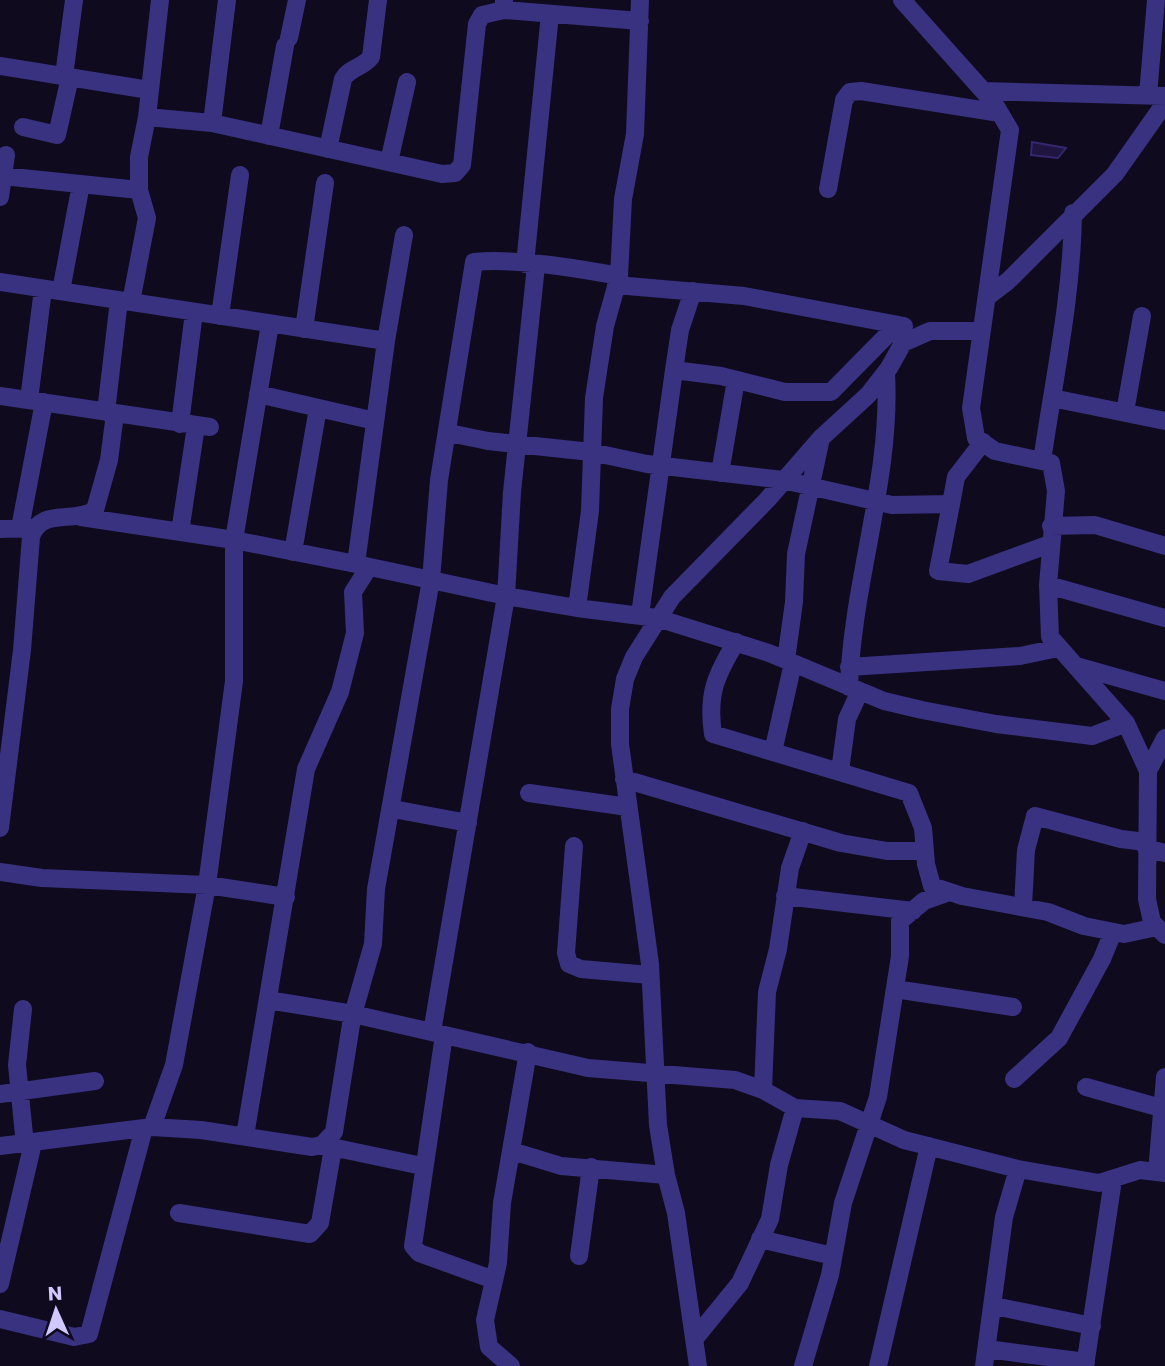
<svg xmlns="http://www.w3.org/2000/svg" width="1165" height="1366" font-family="Poppins,sans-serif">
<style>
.building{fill:#201541;stroke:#36266e;stroke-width:2}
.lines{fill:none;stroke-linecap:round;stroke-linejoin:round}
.minor{stroke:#383281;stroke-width:18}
</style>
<rect width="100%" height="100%" fill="#0f0a1e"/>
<path class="building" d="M1032 142 1066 148 1058 158 1031 155Z"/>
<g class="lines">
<path class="minor" d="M504 0V10L640 21
M640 0 635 134 623 199 619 276 605 326 594 398 590 511 577 608 657 618 769 653 884 701 922 710 996 724 1092 736 1126 723
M902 0 994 103 1010 130 971 408 976 438 995 451 1051 463 1056 491 1048 585 1050 637 1126 723 1148 771 1147 899 1152 922 1165 935
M289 38 297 0
M0 66 149 90
M64 76 74 0
M984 91 1165 96
M1148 95 1156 0
M147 117 212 123 227 0
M212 123 442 174 455 173 462 165 477 24 482 15 504 10
M23 127 57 135 70 77
M269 136 285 46
M328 149 343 79C350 67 363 68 371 57L378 0
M389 162 407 82
M2 176 139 190
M828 189 844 100 850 92 861 91 1000 113
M0 197 6 155
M525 264 550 14
M0 282 386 341 356 564 506 596 577 608
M616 285 744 296 904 326
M61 291 81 184
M987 297 1008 281 1115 174 1165 103
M131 302 147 218 139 190V157L147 117 160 0
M220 316 240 175
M304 329 325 183
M386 341 404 235
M674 370 680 330 693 291
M258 394 375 421
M0 396 210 427
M1052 398 1165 421
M29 400 43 289
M106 412 119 300
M1125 412 1142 316
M180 424 194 312
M449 433 488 441 591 452 647 464 783 480 892 505 951 504 956 477 983 442
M1042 461C1054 378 1072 297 1073 213
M720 473 736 380
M951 504 938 571 968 574 1050 544
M81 517 234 540 356 564
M1051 526 1095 525 1165 546
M20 528 44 402
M0 529 31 528
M180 532 196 426
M293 552 318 408
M1048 585 1165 618
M640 615 674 370 721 376 785 392H831L897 325
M736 642C716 675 707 694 713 734L909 793 923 828 926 864 932 886 962 896 1048 912 1084 926 1124 934 1157 927
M786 660 794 602 796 554 821 438
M1076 666 1165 691
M849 667 1020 656 1058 648
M849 687C852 582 892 478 886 373
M773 752 793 663
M840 771 847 719 860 691
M1148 771 1165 738
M624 779 841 843 887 851H925
M529 793 628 807
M393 809 468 823
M0 828 22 650 31 537C41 507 73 524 95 510L109 460 115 414
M574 846 566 953 569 964 581 969 650 975
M1146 848 1165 853
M0 872 42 878 207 885 286 897
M785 896 913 911
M1023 906 1026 850 1035 816 1121 839 1146 842
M895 989 1013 1007
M268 1000 353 1014 588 1068 735 1080 763 1090 795 1108 840 1111 904 1140 1018 1169
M23 1009 17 1065 25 1145
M432 1032 506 596 512 492 536 266
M444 1035 413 1246 419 1253 494 1280
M1014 1079 1059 1038 1102 959 1113 932
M1086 1087 1161 1108
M763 1090 767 992 778 949 790 868 803 831
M0 1094 95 1081
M152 1127 174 1065 207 885 234 681V540L270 324
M245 1136 306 769 340 692 355 633 353 592 369 567
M322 1145 422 1166
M0 1146 152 1127 201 1130 312 1147 322 1145 334 1132 352 1018 373 944 376 889 431 580 439 480 474 262C516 258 577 268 619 276
M512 1151 561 1166 666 1175
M1157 1172 1165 1077
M179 1213 310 1234 320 1223 333 1148
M760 1239 833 1256
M579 1256 591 1167
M0 1284 33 1143
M994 1306 1092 1326
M0 1319 74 1337 89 1334 144 1128
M696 1337 740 1283 770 1219 779 1165 795 1108
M987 1349 1086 1362
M511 1366 489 1347 485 1320 498 1263 502 1203 528 1052
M698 1366 676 1213 666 1175 658 1125 650 964 620 744V709L625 679 634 657 672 597 767 500 821 438 868 395 889 368 903 343 930 331H982
M803 1366 830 1275 843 1203 878 1097 900 956V921L924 901 949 892
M878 1366 929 1146
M984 1366 1004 1217 1018 1169 1099 1183 1140 1170 1165 1173
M1085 1366 1113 1180"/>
</g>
<g transform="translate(56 1310) rotate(357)" stroke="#0f0a1e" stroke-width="5" paint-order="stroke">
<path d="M0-5L12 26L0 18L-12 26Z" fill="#d0c8ff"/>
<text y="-10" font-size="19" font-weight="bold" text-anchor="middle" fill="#d0c8ff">N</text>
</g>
</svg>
